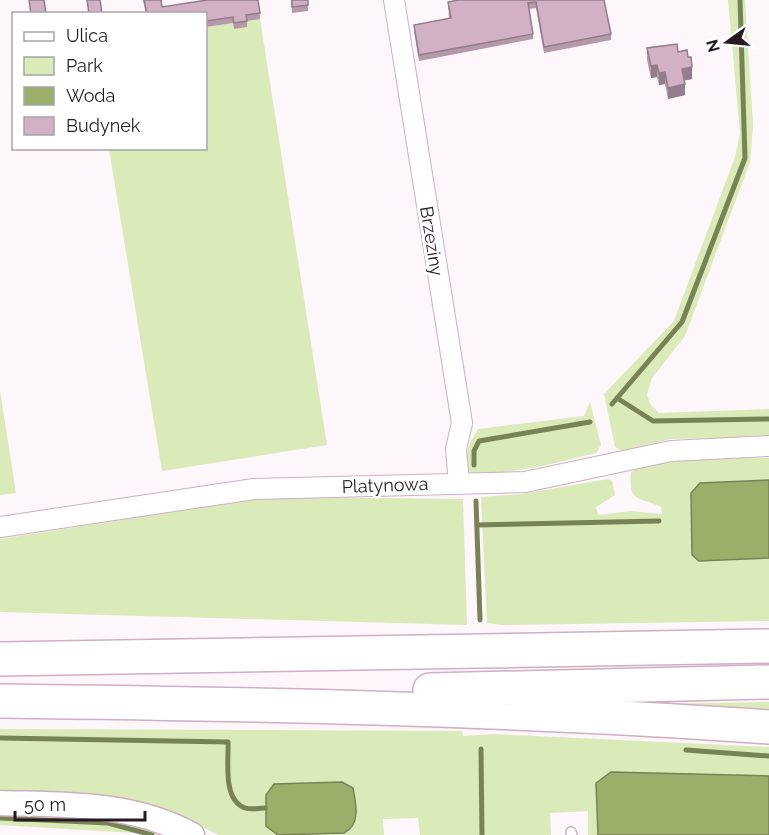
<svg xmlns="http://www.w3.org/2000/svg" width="769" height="835" font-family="Raleway,sans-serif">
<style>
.green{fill:#daeab9}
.water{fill:#9baf6a;stroke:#788355;stroke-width:1.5}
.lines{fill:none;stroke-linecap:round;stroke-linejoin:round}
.stream{stroke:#788355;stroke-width:5}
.service-casing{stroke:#d0aec4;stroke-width:12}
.minor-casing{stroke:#d0aec4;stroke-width:22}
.tertiary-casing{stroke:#d0aec4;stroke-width:27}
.motorway-casing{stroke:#d0aec4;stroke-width:36}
.service{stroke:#fff;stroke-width:9}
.minor{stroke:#fff;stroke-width:20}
.tertiary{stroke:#fff;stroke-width:24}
.motorway{stroke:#fff;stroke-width:33}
.wall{fill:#b598aa}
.shaded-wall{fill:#937c8b}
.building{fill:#d2b1c6;stroke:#937c8b;stroke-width:1.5}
.labels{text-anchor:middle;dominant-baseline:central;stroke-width:6;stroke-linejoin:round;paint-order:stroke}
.street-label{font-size:18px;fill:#271b23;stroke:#fff}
</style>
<rect width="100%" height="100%" fill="#fdf6fa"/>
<path class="green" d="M728 0H745L753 125 750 162 685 336 652 378 647 395 650 404 659 413 769 409V437L670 439 622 451 615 447 604 394 674 321 735 157 740 133Z
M260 19 327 445 162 471 109 149 206 148V27L233 23 234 29 246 27V21Z
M0 391 16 493 0 495Z
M590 402 601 445 596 453C555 463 510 476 467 472 465 454 468 444 478 429L584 416Z
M769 458V480L700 483 691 493 692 555 699 561 769 558V621L502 625 487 623 481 497 521 494 608 479 612 481 615 495 596 507 598 515 631 511 662 514 661 507C639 496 628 504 631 472 661 455 733 459 769 458Z
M268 497 463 499 467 625 0 612V539Z
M769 702V715L657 704Z
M0 729 462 731 463 736 493 734 769 747V776L611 772 596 783 598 835H588V811L550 813 551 835H420L418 818 383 819 384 835H284L344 833C361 825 356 804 353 788L266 795V826L278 835H219L159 807 95 794 0 791Z
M0 813 111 818 168 835 0 825Z"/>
<path class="water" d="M769 480V558L699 561 692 555 691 493 700 483Z
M611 772 769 776V835H598L596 783Z
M342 782 353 788C356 804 361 825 344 833L278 835 266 826V795L274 784Z"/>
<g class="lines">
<path class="stream" d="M617 398 653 421 769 419
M612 404 682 322 745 158 740 0
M474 465V451L479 441 590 422
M476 501 480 620
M477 525 659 521
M0 738 228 742C229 760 222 800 245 808 251 810 259 808 265 808
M481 749 482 835
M686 750 769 756
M0 818 108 823 152 835"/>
<g class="service-casing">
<path id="service" d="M571 832 572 835"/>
</g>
<g class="minor-casing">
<path id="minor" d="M394 0 462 423 456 449 459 483
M0 527 254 489 525 482 671 451 769 446"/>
</g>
<g class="tertiary-casing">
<path id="tertiary" d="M0 803C67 805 132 802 192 835"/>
</g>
<g class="motorway-casing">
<path id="motorway" d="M0 659 769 646
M430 690 769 682
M0 701C257 704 513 709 769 727"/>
</g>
<use href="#service" class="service"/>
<use href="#minor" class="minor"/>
<use href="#tertiary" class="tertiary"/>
<use href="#motorway" class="motorway"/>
</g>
<path class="wall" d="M143 0H161L162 7 260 13V19L247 21V27L234 29 233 23 206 27V14H146Z
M291 0H308V11L292 13Z
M604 0 611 34V40L544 53 536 8 529 9 533 34V39L419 61 414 31V25L449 18 448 2Z
M647 48 678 52 688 57 692 79 684 80 685 95 668 99 665 84 659 85 657 77 651 78 647 60Z"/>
<path class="shaded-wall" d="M657 65V77L651 78V66Z
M692 67V79L682 81V69Z
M665 72V84L659 85V73Z
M685 84V95L668 99V88Z"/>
<path class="building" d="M29 0H44L46 14H31Z
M87 0H100L102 13 89 14Z
M144 0H161L162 7 207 0H258L260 13 246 15 247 21 234 23 233 17 206 21V14H147Z
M292 0H308V5L292 7Z
M458 0H604L611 34 544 47 536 2 528 3 533 34 419 55 414 25 451 18 448 2Z
M677 44 678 52 687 50 688 57H691L692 67 682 69 685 84 668 88 665 72 659 73 657 65 651 66 647 48Z"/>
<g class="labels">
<g class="street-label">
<text transform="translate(432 241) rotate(81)">Brzeziny</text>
<text transform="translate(385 485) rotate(-2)">Platynowa</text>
</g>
</g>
<rect x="12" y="12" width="195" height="138" fill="#ffffff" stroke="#a9a4a7" stroke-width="1.5"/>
<rect x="24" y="32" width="30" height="9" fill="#ffffff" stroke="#a9a4a7" stroke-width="1.5"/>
<text x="66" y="42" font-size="18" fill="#271b23">Ulica</text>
<rect x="24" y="57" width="30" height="18" fill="#daeab9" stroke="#a9a4a7" stroke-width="1.5"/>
<text x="66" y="72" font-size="18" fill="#271b23">Park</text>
<rect x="24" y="87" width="30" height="18" fill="#9baf6a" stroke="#a9a4a7" stroke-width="1.5"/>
<text x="66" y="102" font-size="18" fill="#271b23">Woda</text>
<rect x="24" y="117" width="30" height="18" fill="#d2b1c6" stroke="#a9a4a7" stroke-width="1.5"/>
<text x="66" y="132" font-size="18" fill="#271b23">Budynek</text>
<g transform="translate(727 42) rotate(255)" stroke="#ffffff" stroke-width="4.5" paint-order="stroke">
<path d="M0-4.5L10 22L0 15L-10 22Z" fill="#271b23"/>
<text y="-9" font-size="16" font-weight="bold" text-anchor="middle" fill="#271b23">N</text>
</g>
<path d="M15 811v9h130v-9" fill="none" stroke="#271b23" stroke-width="3"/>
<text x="24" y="811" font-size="18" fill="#271b23" stroke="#ffffff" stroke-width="4.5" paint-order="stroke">50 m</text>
</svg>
